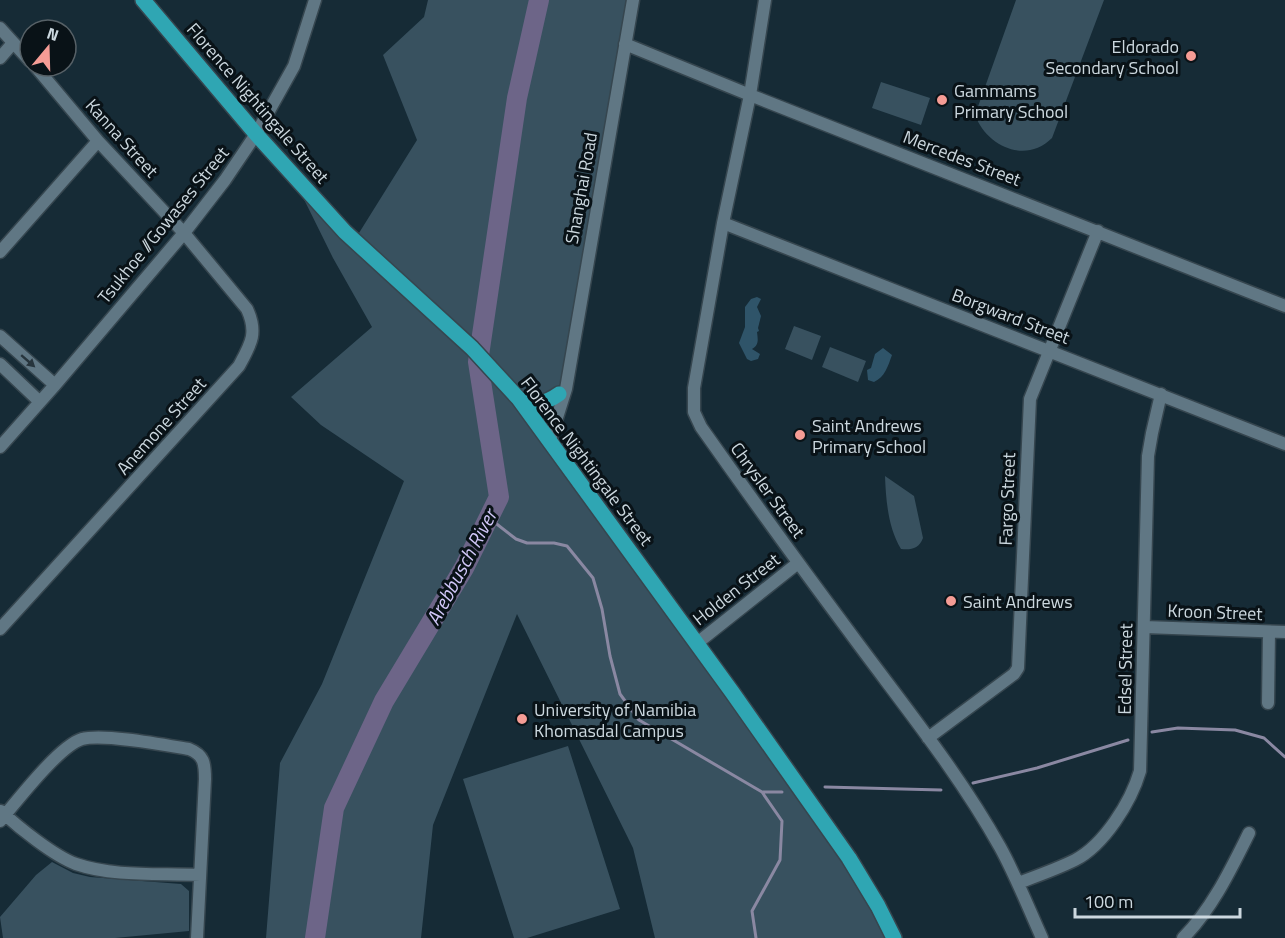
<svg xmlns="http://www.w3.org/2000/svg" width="1285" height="938" font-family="'Titillium Web',sans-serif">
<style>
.green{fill:#38515f}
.forest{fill:#2f5469}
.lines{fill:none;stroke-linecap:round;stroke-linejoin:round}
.stream{stroke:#8a88a2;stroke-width:3}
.river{stroke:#6d6588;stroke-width:20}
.minor-casing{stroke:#36464f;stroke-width:15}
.major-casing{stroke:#36464f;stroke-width:18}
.minor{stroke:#607784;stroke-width:12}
.major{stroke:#2fa6b3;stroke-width:15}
.oneway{fill:#27353d}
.poi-dot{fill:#f59c95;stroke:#091217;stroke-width:2}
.labels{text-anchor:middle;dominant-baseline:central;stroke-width:6;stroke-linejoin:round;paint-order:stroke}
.poi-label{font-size:18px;fill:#ccd8df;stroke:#091217;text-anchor:start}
.street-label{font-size:18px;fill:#ccd8df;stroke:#091217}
.water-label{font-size:20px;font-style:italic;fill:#d1c7f8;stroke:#091217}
</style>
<rect width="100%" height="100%" fill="#162b36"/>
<path class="green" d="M428 0H633L559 394 530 403 732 692 894 938H655L633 848 517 614 433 825 421 938H266L280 763 322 684 404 481 321 425 291 397 372 327 333 258 289 169 354 241 417 140 383 55 424 17Z
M1016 0H1104L1052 138C1026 164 987 147 975 115Z
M881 82 930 98 921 125 872 108Z
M794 326 821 336 812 360 785 349Z
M830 347 866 361 858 382 822 367Z
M885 476 914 496 923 538C919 549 911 550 901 549 888 527 886 501 885 476Z
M568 746 620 909 527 938H514L463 779Z
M52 862 73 873 90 877 181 884 189 891V931L115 938H3L0 917 36 875Z"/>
<path class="forest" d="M757 297 761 299 757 307 761 316 758 328 759 331 757 332C758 340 759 345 752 349L760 354 758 359 751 361 747 359 739 343 745 327V307L751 299Z
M883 348 892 355C888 366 885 377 874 382L868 380 867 370 871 368 875 354Z"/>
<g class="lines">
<path class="stream" d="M489 518 516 539 527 543H554L567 546 593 578 602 609 610 656 620 694 639 720 762 792 782 821 780 860 752 911 756 938
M1152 732 1178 728 1235 730 1264 738 1285 757
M973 783 1037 768 1128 740
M825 787 941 790
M763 792H782"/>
<path class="river" d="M315 938 334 808 384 701 464 568 499 497 478 362 517 98 539 0"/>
<g class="minor-casing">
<path id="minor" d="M765 0 750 95 723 223 694 388V412L701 427C749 495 798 563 848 630 900 701 957 770 1000 847 1016 876 1028 907 1042 938
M0 28 30 61
M625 44 750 95 1285 306
M0 58 13 43
M723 223 1285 444
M0 252 98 141
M0 336 55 385
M0 364 40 402
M550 440 566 389 633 0
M0 447 55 385 184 233 225 180 256 134 294 66 315 0
M1144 627 1285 632
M0 629 239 366C251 344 258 333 247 309L184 233 98 141 35 66
M696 644 798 563
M1268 703 1269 632
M928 738 1014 674 1018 668 1030 399 1098 231
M1 811C18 827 54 856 76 864 114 877 159 873 200 875
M0 821C17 801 59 746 82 739 103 733 165 745 189 749 204 755 205 763 205 779L197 938
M1018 883C1037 876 1057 869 1075 860 1104 845 1131 802 1140 771L1148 456 1152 433 1161 394
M1183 938C1212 909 1231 869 1249 833"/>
</g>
<g class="major-casing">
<path id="major" d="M143 0 256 134 345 232 472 348 519 399 732 692 849 858 878 906 894 938
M519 399C535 405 545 404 559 394"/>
</g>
<use href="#minor" class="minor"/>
<use href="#major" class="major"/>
</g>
<defs><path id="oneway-solid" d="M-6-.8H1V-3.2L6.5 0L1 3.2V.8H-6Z" transform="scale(1.5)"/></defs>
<use class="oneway" href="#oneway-solid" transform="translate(28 361) rotate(41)"/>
<g class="poi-dot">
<circle cx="1191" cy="56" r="6"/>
<circle cx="942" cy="100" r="6"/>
<circle cx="800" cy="435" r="6"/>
<circle cx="951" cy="601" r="6"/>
<circle cx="522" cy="719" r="6"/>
</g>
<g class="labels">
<g class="poi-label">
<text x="1179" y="46" text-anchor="end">Eldorado<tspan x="1179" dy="21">Secondary School</tspan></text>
<text x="954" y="90">Gammams<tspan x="954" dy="21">Primary School</tspan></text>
<text x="812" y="425">Saint Andrews<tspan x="812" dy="21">Primary School</tspan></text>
<text x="963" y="601">Saint Andrews</text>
<text x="534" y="709">University of Namibia<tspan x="534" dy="21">Khomasdal Campus</tspan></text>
</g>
<g class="street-label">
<text transform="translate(258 103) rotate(49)">Florence Nightingale Street</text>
<text transform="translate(122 138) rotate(48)">Kanna Street</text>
<text transform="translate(962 158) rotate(21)">Mercedes Street</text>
<text transform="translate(581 188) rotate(-80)">Shanghai Road</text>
<text transform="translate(163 225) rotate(-51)">Tsukhoe //Gowases Street</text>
<text transform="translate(1011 316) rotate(21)">Borgward Street</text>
<text transform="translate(161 426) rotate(-48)">Anemone Street</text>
<text transform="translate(587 461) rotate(53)">Florence Nightingale Street</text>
<text transform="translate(768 490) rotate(54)">Chrysler Street</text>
<text transform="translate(1007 499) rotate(-88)">Fargo Street</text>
<text transform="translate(736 589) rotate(-38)">Holden Street</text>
<text transform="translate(1215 612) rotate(2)">Kroon Street</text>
<text transform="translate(1125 669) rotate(-89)">Edsel Street</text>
</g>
<g class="water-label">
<text transform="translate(461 567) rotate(-62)">Arebbusch River</text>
</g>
</g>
<g transform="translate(48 48) rotate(19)"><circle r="28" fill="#091217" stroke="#576167" stroke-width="1.5"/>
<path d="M0-4.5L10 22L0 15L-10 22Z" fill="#f59c95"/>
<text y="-9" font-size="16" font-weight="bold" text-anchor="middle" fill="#ccd8df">N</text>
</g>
<path d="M1075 908v9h165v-9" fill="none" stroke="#ccd8df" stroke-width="3"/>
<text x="1084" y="908" font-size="18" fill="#ccd8df" stroke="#091217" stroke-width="4.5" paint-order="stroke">100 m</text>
</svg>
